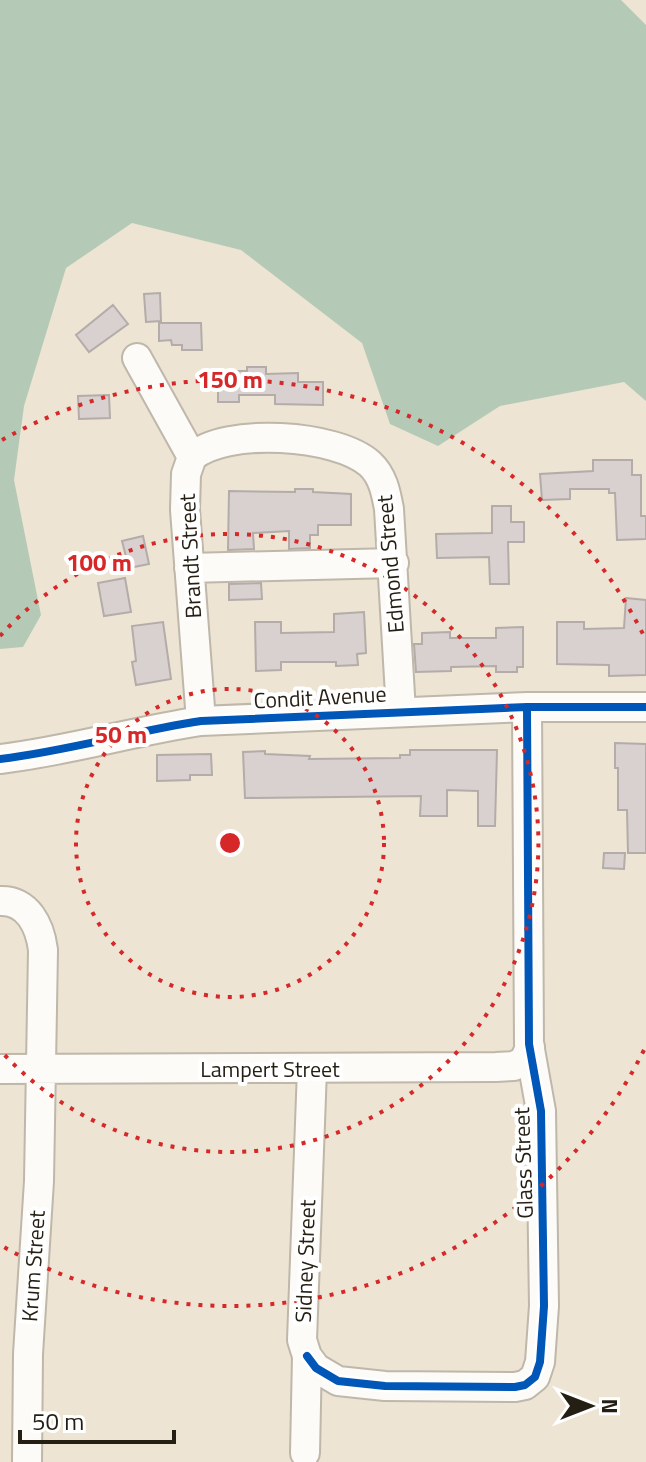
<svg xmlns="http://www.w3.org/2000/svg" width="646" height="1462" font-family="'Titillium Web',sans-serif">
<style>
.forest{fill:#b5cab6}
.building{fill:#d9d1cf;stroke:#b3aca9;stroke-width:2}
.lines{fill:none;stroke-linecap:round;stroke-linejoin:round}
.minor-casing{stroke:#beb7aa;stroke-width:32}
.minor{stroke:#fcfbf8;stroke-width:28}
.cycleway-casing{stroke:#fff;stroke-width:13}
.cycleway{stroke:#0057b8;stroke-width:8}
.ring{fill:none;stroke:#d62828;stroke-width:4;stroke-dasharray:4 8}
.labels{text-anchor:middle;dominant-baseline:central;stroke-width:8;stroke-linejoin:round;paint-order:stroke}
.street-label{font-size:22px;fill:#251f13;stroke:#fff}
.centre{fill:#d62828;stroke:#fff;stroke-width:4}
.ring-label{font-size:24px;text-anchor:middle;font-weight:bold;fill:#d62828;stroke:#fff;stroke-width:8;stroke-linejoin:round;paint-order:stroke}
</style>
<rect width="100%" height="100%" fill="#ede4d3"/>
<path class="forest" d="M0 0H621L646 25V401L624 382 500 406 438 446 390 424 362 343 241 250 132 223 66 268 24 406 14 480 41 615 23 647 0 649Z"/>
<path class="building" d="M160 293 161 321 146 322 144 294Z
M113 305 128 324 89 352 76 335Z
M159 323H201L202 350H182V345H172L171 340 159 341Z
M247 367H266V374L298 373V382H323V405L275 404V395H239V402H218V371H247Z
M109 395 110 418 79 419 78 396Z
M593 460H632V475H641V516H646V539L617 540 615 493H609V489H570V499L542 500 540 474 593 471Z
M295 489H313V492L351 494V525H318V535H310V548L289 549V531L253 533 254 549 228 550 229 491 295 492Z
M492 506H511V522H524V542H508L509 584H490L489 557 437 558 436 534 492 533Z
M143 536 149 564 129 568 122 541Z
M125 578 131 612 104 616 98 583Z
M261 583 262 599 229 600V584Z
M626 598 646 600V675L609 676V665L557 664V622H584V629L624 628Z
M364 612 366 653 357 654 358 665 336 666V662H281V670L256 671 255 622H281V633L334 632V614Z
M163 622 171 679 136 685 132 662 136 661 132 626Z
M523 627V667H517V672H496V666L451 667V671L416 672 414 644H422V633L450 632V638H496V628Z
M615 743 646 744V853H628L627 810H618V768H615Z
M410 750H497L495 826H478V791L447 790V816H420L421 796 245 798 243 752 265 751V754L310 756 309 759 400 758V755H410Z
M211 754 212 775H190V780L157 781V755Z
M604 853H625L624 869 603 868Z"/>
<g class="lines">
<g class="minor-casing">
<path id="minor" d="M137 358 192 457 186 474 185 510 201 721
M192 457C225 427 337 434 370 464 383 476 386 493 389 509L401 712
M189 568 394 563
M0 759C68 751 134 731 201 721L527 707H646
M0 901C28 900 40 926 43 950L39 1181 28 1354 27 1462
M0 1069 496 1067 514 1066 524 1061 530 1047
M307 1356 316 1368 338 1381 385 1386 515 1387 525 1385 535 1377 540 1362 544 1306 541 1111 529 1044 527 707
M305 1453 307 1356 302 1340 312 1069"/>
</g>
<use href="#minor" class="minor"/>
<g class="cycleway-casing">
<path id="cycleway" d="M0 759C68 751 134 731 201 721L527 707H646
M307 1356 316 1368 338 1381 385 1386 515 1387 525 1385 535 1377 540 1362 544 1306 541 1111 529 1044 527 707"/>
</g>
<use href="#cycleway" class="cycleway"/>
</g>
<g class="ring">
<circle cx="230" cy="843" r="154"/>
<path d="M0 636A309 309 0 1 1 0 1050"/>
<path d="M644 1050A463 463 0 0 1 2 1246M2 440A463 463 0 0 1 644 636"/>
</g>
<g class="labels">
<g class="street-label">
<text transform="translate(190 556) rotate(-93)">Brandt Street</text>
<text transform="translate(390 564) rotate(-95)">Edmond Street</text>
<text transform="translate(320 697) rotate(-3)">Condit Avenue</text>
<text x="270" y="1069">Lampert Street</text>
<text transform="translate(523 1163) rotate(-92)">Glass Street</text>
<text transform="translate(305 1261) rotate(-88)">Sidney Street</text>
<text transform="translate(33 1266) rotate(-86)">Krum Street</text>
</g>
</g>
<circle cx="230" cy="843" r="12" class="centre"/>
<g class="ring-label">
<text x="230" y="388">150 m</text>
<text x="99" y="571">100 m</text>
<text x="121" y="743">50 m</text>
</g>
<g transform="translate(590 1406) rotate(90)" stroke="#ffffff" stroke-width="6" paint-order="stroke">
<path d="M0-6L14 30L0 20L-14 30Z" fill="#251f13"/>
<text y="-12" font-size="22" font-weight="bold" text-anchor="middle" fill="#251f13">N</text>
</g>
<path d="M20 1430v12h154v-12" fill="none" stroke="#251f13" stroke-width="4"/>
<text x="32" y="1430" font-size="24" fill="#251f13" stroke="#ffffff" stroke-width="6" paint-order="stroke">50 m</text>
</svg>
